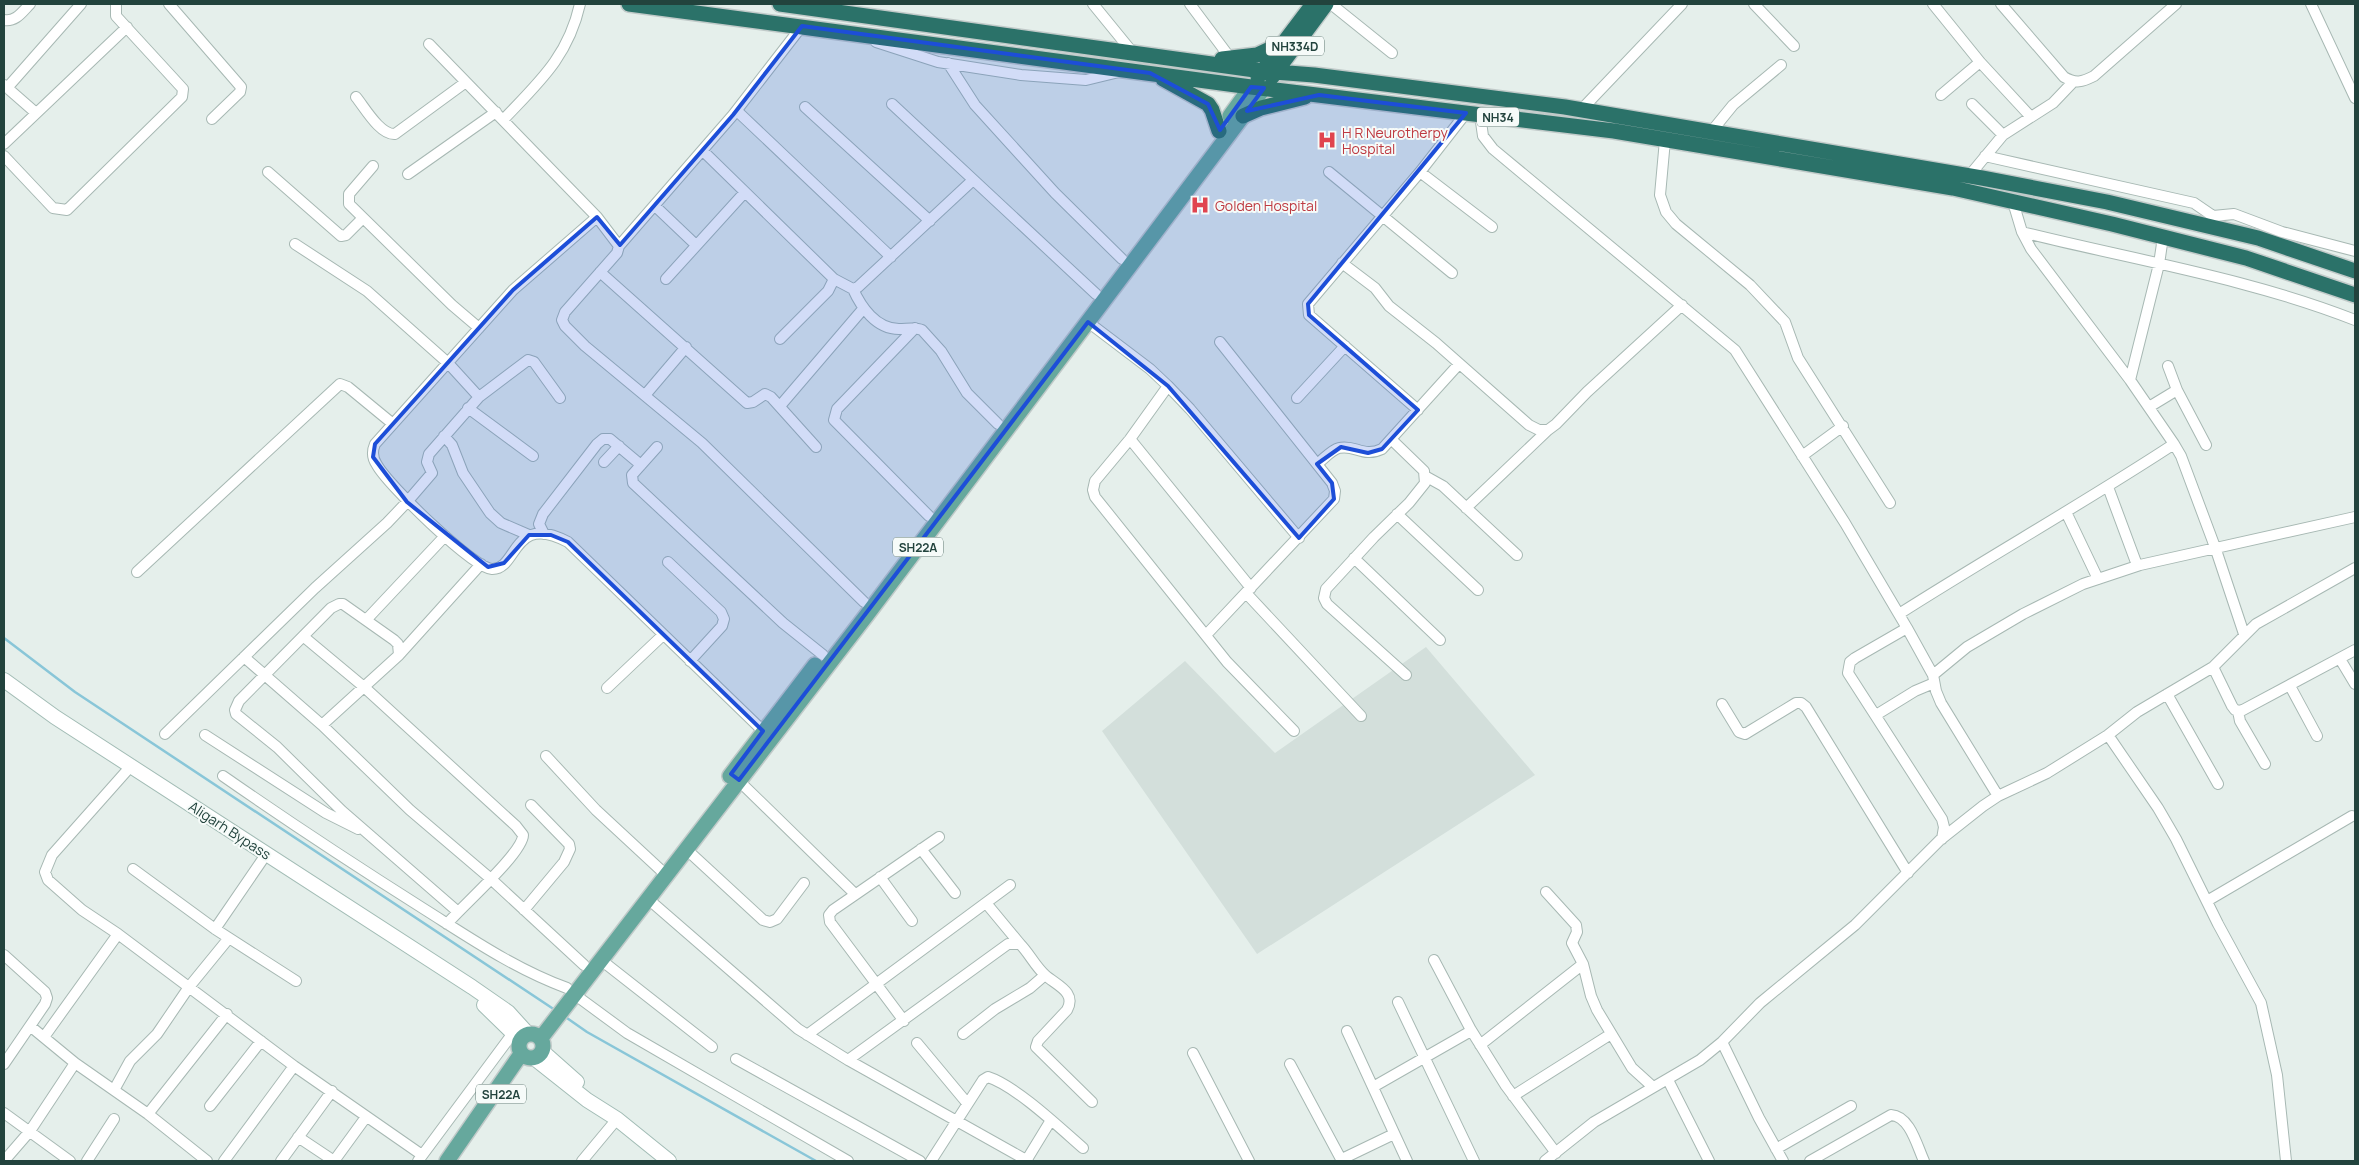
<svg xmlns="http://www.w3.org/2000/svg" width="2359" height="1165" font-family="Manrope,sans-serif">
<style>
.built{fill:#d3dfdb}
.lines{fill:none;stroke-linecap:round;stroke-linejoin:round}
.stream{stroke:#89c6d8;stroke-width:2.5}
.street-casing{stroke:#a7b8b3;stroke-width:12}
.secondary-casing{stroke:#a2bcb5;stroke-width:16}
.primary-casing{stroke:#c1cac9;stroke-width:18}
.highway-casing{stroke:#c1cac9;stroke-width:18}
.street{stroke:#fff;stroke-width:10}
.secondary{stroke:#fff;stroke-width:14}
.primary{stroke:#66a89d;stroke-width:15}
.highway{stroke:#2b7269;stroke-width:15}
.marked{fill:#1d4ed8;fill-opacity:0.2;stroke:#1d4ed8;stroke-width:4;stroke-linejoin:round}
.labels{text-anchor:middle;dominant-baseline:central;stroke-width:4;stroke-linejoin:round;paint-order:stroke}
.shield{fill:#f6fbf9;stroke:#627a75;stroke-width:1}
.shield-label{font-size:12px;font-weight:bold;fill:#22433d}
.health-label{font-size:14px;fill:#be3a42;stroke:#f6fbf9;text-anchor:start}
.street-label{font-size:14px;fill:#22433d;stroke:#f6fbf9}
</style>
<rect width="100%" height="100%" fill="#e5efeb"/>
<path class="built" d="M1426 647 1535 775 1257 954 1102 731 1185 661 1275 753Z"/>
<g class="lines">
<path class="stream" d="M4 638 75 692 555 1010
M564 1016 587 1032 816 1161"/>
<g class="street-casing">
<path id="street" d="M169 4 241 87 240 92 212 119
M1093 4 1133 53
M1190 4 1231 59
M1331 4 1392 53
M1754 4 1794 46
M1933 4 1980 62 2031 117
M2001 4 2064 77C2076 84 2082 82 2094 76L2176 4
M2311 4 2355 98
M4 20C16 22 22 12 30 4
M876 42 938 62 1021 75 1086 80 1119 72
M429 44 597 217 513 290 375 444C372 451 372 458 377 465 388 485 472 567 492 569 518 570 512 512 568 542L763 731
M948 63 975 105 1055 193 1122 259
M4 85 36 113
M7 88 81 4
M1941 95 1980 62
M356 97C365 108 380 135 395 134L466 82
M892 104 1096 294
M1972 104 2003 135
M805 107 930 221
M1581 110 1682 4
M737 111 891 257
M1480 115 1483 136 1493 149 1735 350 1845 523 1907 628 1933 675 1936 691 1941 703 1998 796
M503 120C539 82 568 57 580 4
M1711 132 1733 105 1781 65
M1665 140 1660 195 1666 212 1676 224 1750 285 1785 322 1798 358 1890 503
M4 144 127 27
M703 151 834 279 828 291 780 339
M4 156 53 208 67 210 182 97 183 89 116 16V4
M1985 156 2194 203 2213 216 2234 214 2282 232 2355 251
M373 166 349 194V204L452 305 479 328
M268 172 341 236 346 235 363 218
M1329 172 1452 273
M1420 172 1492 227
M408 174 496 112
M1969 176 2003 135 2053 103 2073 82
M2013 202 2022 232 2031 249 2130 380 2174 444 2181 456 2215 547 2244 634
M655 206 696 245
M597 217 619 246 617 253 565 312 562 320 565 326 585 346 702 443 864 602
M2022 232C2134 260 2248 278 2355 320
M295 244 367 291 448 363 479 397
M619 246 733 115 802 26
M1342 263 1375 288 1389 306 1436 343 1529 425 1539 430H1548L1556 424 1587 392 1682 305
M600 272 747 403 753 402 765 394 771 397 816 447
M666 279 745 192
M834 279 853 289 858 287 973 180
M853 289C861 307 876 329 899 329 907 329 915 327 922 330L941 351 967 393 998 424
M1088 322 1150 369 1168 386 1190 409 1299 538
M915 328 837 409 834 420 929 516
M2168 366 2177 390 2206 445
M2130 380 2159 264 2163 237
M1168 386 1130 439 1095 481 1093 490 1095 497 1227 662 1294 731
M646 394 686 347
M1297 398 1345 346
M780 406 863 309
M2149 407 2177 390
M468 408 533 456
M1418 410 1309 315 1308 304 1420 172 1466 113
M444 436 452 445 463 473 490 513 501 523 529 535
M1130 439 1251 588
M1392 440 1424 471 1425 483 1409 503 1374 537 1326 589 1324 598 1327 604 1406 675
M657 447 632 475 633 483 783 623 823 655
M1802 456 1843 426
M604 462 619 446
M1317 464C1324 459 1331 450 1339 448 1355 444 1363 458 1382 449L1459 364
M1425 476 1443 486 1517 555
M2108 487 2137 565
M1466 508 1548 430
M2066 512 2098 579
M1397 514 1478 590
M544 534 539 524 543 514 597 444 603 439H610L641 465
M1354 558 1440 640
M668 562 721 612 724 619 722 626 690 661
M137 572 340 384 348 387 393 424
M1246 593 1361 716
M1899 614C1990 556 2084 503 2174 444
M367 619 445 536
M1907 628 1855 658 1850 662 1848 673 1942 819 1944 827 1942 839
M1206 635 1334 499 1335 491 1332 483 1220 342
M304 637 364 687 516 826 523 835C523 853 461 907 447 924
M399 655 481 564
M244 657 322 725 410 810 491 879 584 965
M2340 659 2355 684
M2213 667 2232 706 2235 710 2241 711 2355 650
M1933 675 1967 647 2023 614 2083 584 2140 565 2355 517
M2290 686 2317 736
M607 688 663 635
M2167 694 2218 784
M1722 704 1739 732 1745 734 1796 703H1801L1806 707 1908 873
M2238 711 2240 721 2265 764
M1876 715 1915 691 1934 683
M322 725 399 655 398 644 394 640 343 604H339L331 608 239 701 235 710 236 714 277 747 342 811 457 911
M165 734 315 588 387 523 407 502 432 473 427 462 429 454 479 397 528 360 534 362 560 398
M205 735 326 813 358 829
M2108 735 2158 808 2176 839 2218 924 2261 1003 2277 1075 2286 1161
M546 756 596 810 665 874
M131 766 52 855 45 872 48 880 82 910 118 934 294 1066 422 1155
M223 776C289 822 356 866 424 909 470 938 515 969 567 988
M736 778 855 894
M686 849 763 920 770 922 777 919 804 883
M921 849 955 893
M133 869 215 929 296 981
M880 877 912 921
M1546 892 1576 925 1577 932 1572 943 1583 964 1591 996 1597 1010 1632 1068 1653 1087
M647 898 798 1029 848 1060 1008 944H1020C1029 953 1035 966 1045 975 1056 985 1077 992 1067 1010L1038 1041 1036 1047 1092 1102
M2207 901 2352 816
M986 903 1020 944
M524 910 564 862 570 849 569 844 531 805
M215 929 267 853
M4 955 45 992 47 998 45 1004 4 1064
M601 960 712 1047
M1434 960 1471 1030 1506 1086 1556 1153
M574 994 627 1033 848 1161
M1398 1002 1474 1161
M904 1021 830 922 829 915 833 910 939 837
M1347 1031 1407 1161
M963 1034 995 1009 1030 988 1045 975
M807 1035 1010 885
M44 1037 118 934
M1722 1042 1759 1118 1783 1161
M917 1043 967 1103
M1480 1045 1583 964
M1193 1053 1249 1161
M736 1059 920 1161
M848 1060 1028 1161
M75 1063 148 1114 207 1161
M1290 1064 1342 1161
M1668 1080 1709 1161
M1373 1087 1471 1031
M114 1090 130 1061 157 1034 189 987 229 938
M1513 1096 1611 1034
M210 1106 261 1041
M4 1113 70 1161
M148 1114 227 1014
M298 1137 334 1161 366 1117
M1776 1149 1851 1106
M1342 1159 1394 1134
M4 1161 30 1131 75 1063 30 1026
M87 1161 114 1119
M224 1161 294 1066
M281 1161 332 1091
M418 1161 513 1033
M582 1161 617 1119
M931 1161 983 1080 988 1077C1016 1086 1060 1128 1083 1148
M1026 1161 1051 1120
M1545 1161 1594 1122 1700 1060 1722 1042 1760 1003 1855 925 1940 840 1983 806 1998 796 2047 773 2108 735 2137 712 2213 667 2256 624 2355 568
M1810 1161 1891 1115C1910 1116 1917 1146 1924 1161"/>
</g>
<g class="secondary-casing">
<path id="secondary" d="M4 680 55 717 472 987 508 1012 528 1034
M484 1005 520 1040
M542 1051 577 1082
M534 1058 587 1100 617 1119 669 1161"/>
</g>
<g class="primary-casing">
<path id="primary" d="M1230 116 1251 87
M730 776 815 665
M519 1046a12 12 0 1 1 24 0a12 12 0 1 1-24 0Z
M541 1038 866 616 1264 88
M447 1161 521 1054"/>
</g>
<g class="highway-casing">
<path id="highway" d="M629 4 1251 87 1614 131 1953 188 2112 224 2246 258 2355 295
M780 4 1262 71 1314 75 1565 107 1982 178 2107 202 2258 238 2355 271
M1222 59 1257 55 1281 44
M1258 77 1313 4
M1272 77 1326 4
M1163 79 1208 104 1212 110 1219 131
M1243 116 1261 108 1305 97"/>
</g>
<use href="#street" class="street"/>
<use href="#secondary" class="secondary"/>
<use href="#primary" class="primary"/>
<use href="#highway" class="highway"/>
</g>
<path class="marked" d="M802 26 1150 73 1208 104 1220 130 1251 87 1264 88 1247 111 1319 95 1466 113 1308 304 1309 315 1418 410 1382 449 1368 453 1341 447 1317 464 1332 483 1334 499 1299 538 1168 386 1088 322 739 780 731 774 763 731 568 542 551 535H529L504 563 488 567 407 502 373 457 375 444 513 290 597 217 620 245 733 115Z"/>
<defs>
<g id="hospital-bare" transform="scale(1.5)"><path d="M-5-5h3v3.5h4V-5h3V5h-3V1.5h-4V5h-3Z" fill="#e0444e" stroke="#f6fbf9" stroke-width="2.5" paint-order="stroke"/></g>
</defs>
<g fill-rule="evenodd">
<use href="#hospital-bare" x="1327" y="140"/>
<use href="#hospital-bare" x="1200" y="205"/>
</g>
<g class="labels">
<g class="shield">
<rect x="1266" y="36.5" width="58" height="19" rx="4"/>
<rect x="1477" y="107.5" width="42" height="19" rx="4"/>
<rect x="893" y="537.5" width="50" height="19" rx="4"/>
<rect x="476" y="1084.5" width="50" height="19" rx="4"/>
</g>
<g class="shield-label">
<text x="1295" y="46">NH334D</text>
<text x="1498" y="117">NH34</text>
<text x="918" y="547">SH22A</text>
<text x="501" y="1094">SH22A</text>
</g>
<g class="health-label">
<text x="1342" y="132">H R Neurotherpy<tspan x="1342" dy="16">Hospital</tspan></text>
<text x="1215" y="205">Golden Hospital</text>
</g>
<g class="street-label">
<text transform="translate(230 830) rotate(33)">Aligarh Bypass</text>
</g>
</g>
<rect width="2359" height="1165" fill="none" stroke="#22433d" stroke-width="10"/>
</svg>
